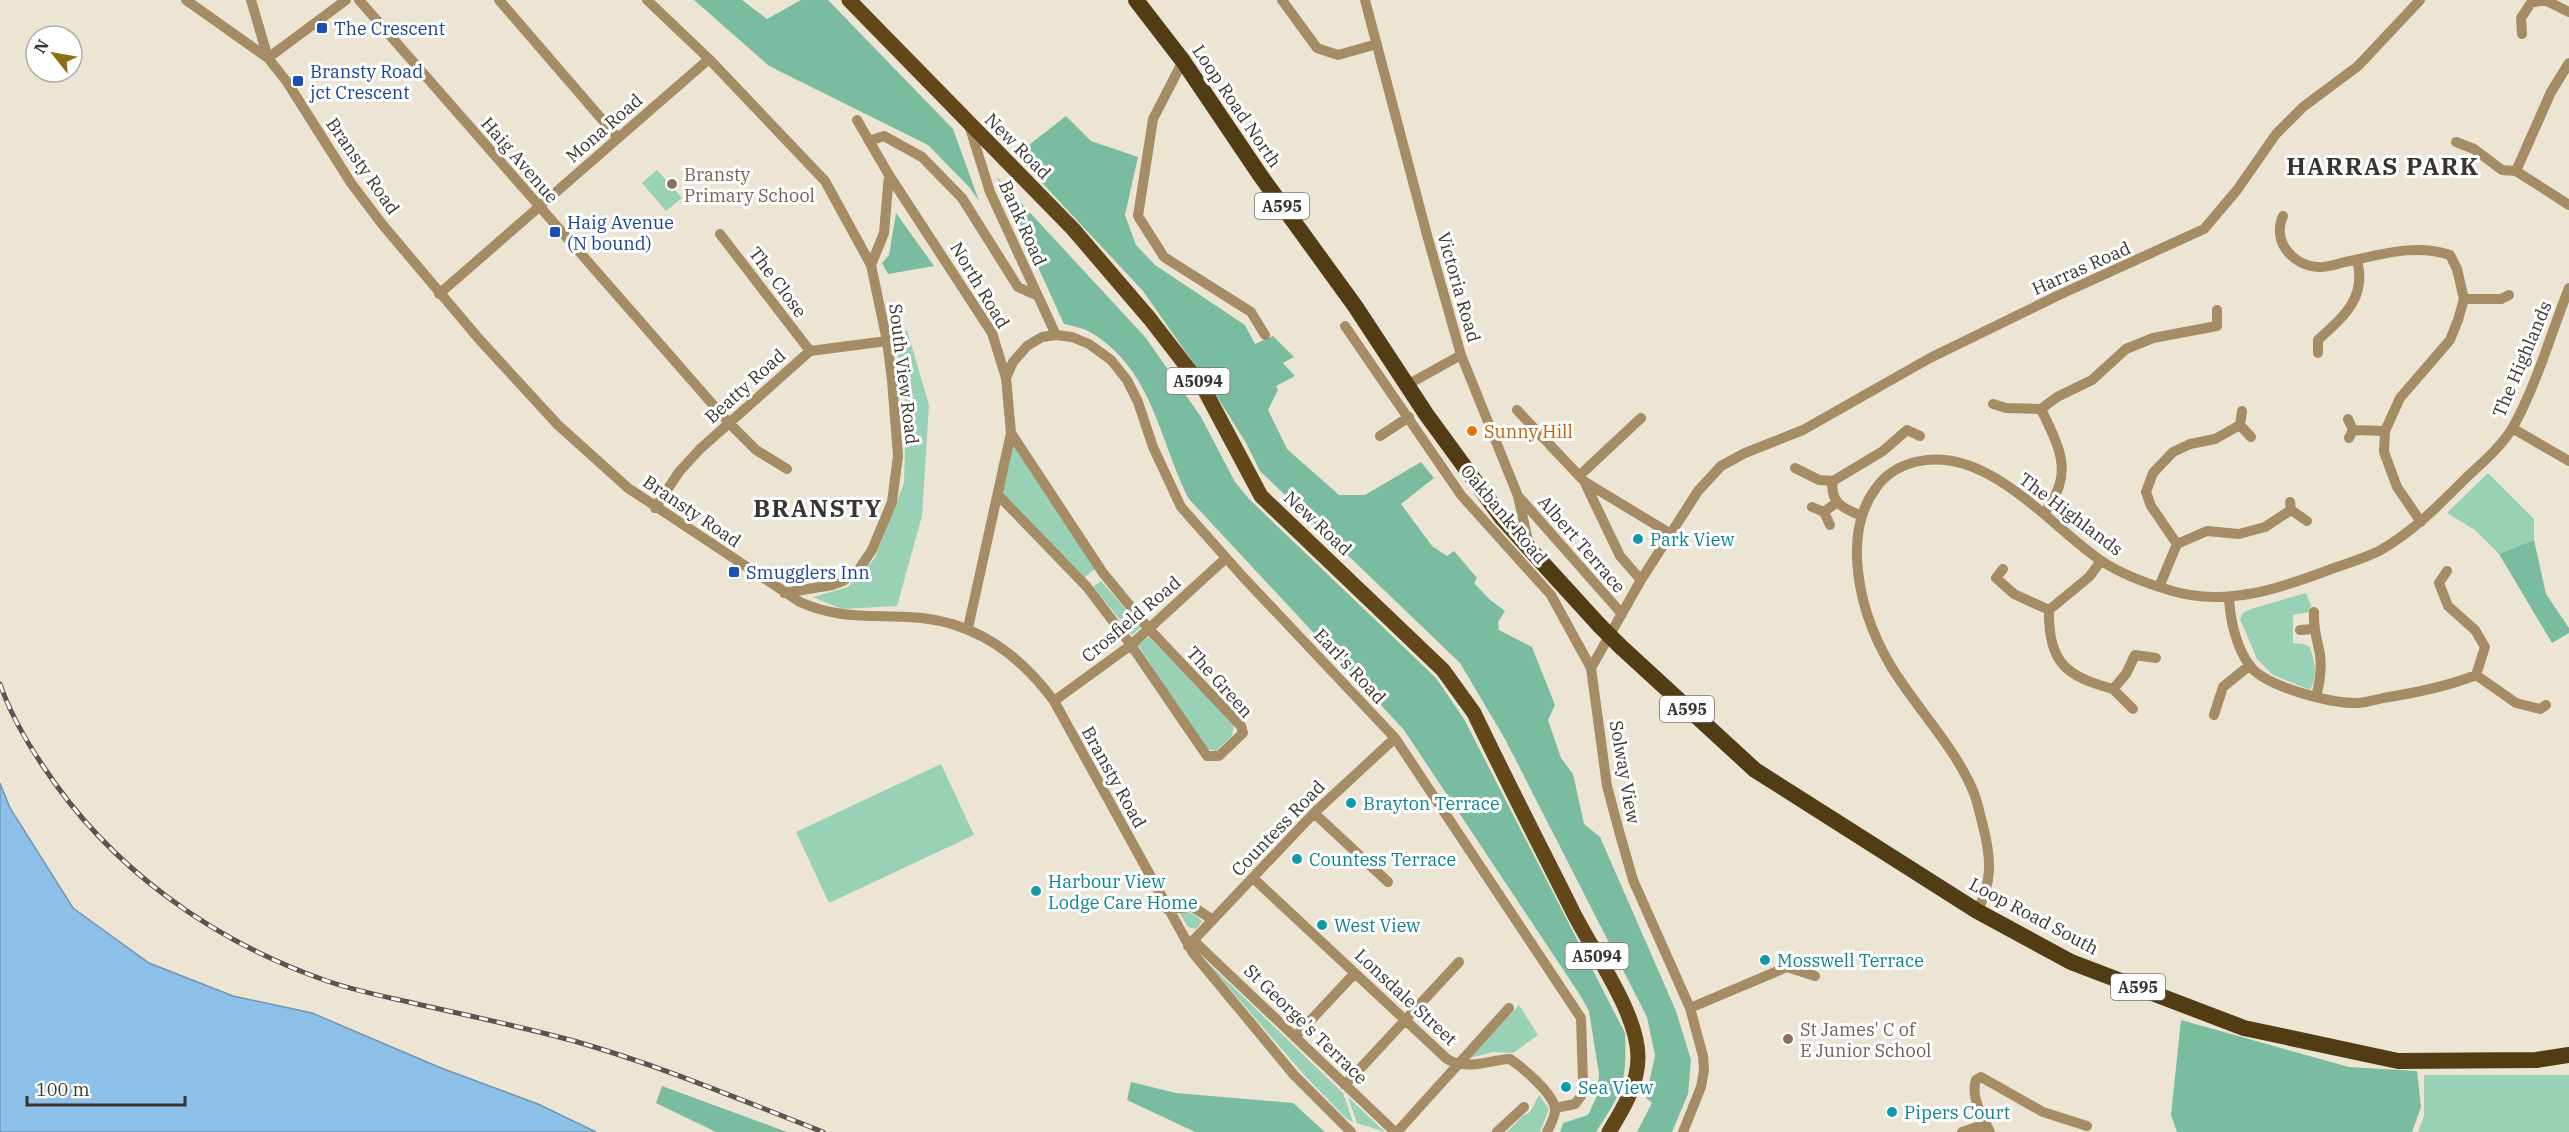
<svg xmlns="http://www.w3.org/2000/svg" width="2569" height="1132" font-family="'IBM Plex Serif',serif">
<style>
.green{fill:#99d1b7}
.forest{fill:#7abc9f}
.water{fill:#8cc0e9;stroke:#7296b1;stroke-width:1.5}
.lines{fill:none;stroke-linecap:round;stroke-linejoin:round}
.minor{stroke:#a68c65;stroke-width:10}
.primary{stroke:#614719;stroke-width:15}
.trunk{stroke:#523c14;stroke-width:16}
.rail-casing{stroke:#59564d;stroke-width:5}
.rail{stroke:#fff;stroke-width:3;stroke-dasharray:9;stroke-linecap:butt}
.trunk-bridge{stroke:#523c14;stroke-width:16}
.transit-dot{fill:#1a4fb4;stroke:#fff;stroke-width:2}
.education-dot{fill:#8d6e63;stroke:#fff;stroke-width:2}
.food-dot{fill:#e8710a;stroke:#fff;stroke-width:2}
.culture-dot{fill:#0f9aa8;stroke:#fff;stroke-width:2}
.labels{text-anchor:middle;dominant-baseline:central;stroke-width:6;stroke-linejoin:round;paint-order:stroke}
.shield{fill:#fff;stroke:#73726d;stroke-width:1.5}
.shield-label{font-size:16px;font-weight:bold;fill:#37352e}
.transit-label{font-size:18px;fill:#164399;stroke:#fff;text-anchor:start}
.street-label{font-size:18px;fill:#37352e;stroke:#fff}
.education-label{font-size:18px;fill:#785e54;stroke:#fff;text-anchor:start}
.food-label{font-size:18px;fill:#c56008;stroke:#fff;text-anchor:start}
.culture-label{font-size:18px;fill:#0d838f;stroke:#fff;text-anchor:start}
.district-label{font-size:24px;font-weight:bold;letter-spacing:1.5px;fill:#37352e;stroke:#fff}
</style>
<rect width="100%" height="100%" fill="#ece5d4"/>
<path class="green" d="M657 170 682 198 666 211 642 183Z
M907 330 929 405 922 516 897 606 842 609 813 597 848 587 875 558 904 483 906 407 895 337Z
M1013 444 1096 568 1084 578 1002 494Z
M2488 473 2534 519V540L2499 554 2475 530 2447 513Z
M1101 581 1141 627 1132 635 1095 589 1094 586Z
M2306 593 2311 605 2309 612 2293 615V643L2304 644 2310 647C2315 663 2318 675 2310 690L2273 675 2257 659 2240 619 2243 613 2251 609Z
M1149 637 1234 725 1232 736 1216 751 1205 748 1138 645Z
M941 764 974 835 829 903 796 832Z
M1179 912 1194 914 1202 921 1196 929 1188 927Z
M1206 961 1343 1093 1353 1122 1347 1119 1305 1076Z
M1519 1005 1538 1035 1513 1053 1493 1052 1470 1058Z
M2424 1075H2569V1132H2418L2424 1116Z
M1539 1095 1549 1109 1540 1132H1507L1523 1116 1530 1112Z
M1348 1097 1385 1132 1357 1123Z"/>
<path class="forest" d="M694 0H742L767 19 801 0H828L953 129 979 201 970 188 928 145 769 66Z
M1066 116 1091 141 1138 157 1125 215 1136 245 1155 265 1245 325 1255 344 1273 336 1294 357 1283 363 1295 376 1276 386 1278 390 1268 410 1287 449 1339 495H1365L1421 462 1434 478 1401 504 1432 546 1447 556 1454 551 1477 578 1474 583 1489 599 1505 611 1498 622 1499 630 1532 647 1555 705 1548 720 1561 758 1573 774 1584 824 1600 837 1676 1011 1691 1060 1688 1094 1672 1132H1637L1652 1103 1646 1098 1655 1055 1647 1017 1505 739 1460 663 1260 471 1246 443 1218 398 1143 291 1016 155Z
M997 177 1146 338 1201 417 1235 482 1250 500 1436 678 1464 719 1625 1033C1627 1082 1623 1091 1596 1132H1560L1563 1123 1588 1115 1597 1096 1599 1074 1589 1011 1580 995 1404 730 1189 499C1159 440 1153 369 1090 332 1083 328 1072 326 1064 324Z
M896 213 934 266 888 274 882 263 889 255Z
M2534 540 2546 594 2569 628V633L2552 643 2499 554Z
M2181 1020 2349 1067 2417 1071 2421 1107 2412 1132H2177L2171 1115Z
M1131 1082 1176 1093 1293 1103 1325 1132H1195L1127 1100Z
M662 1086 787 1132H716L656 1103Z"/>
<path class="water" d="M0 783 10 808 73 908 149 963 233 996 312 1013 441 1068 538 1104 596 1132H0Z"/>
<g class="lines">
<path class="minor" d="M186 0 268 58 287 82 351 183 382 224 479 339 558 425 628 488 800 602C838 619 868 615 908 617 971 619 1018 652 1054 701L1193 953 1294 1075 1351 1132
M251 0 268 58
M359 0 729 423 756 450 787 469
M499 0 618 138
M647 0 709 59 825 181 871 265 887 341 892 380 898 456 892 502 872 550 859 569 843 581 832 585 784 593
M1282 0 1317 48 1338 55 1377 44
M1365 0 1427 235 1461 355 1518 496 1529 545
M2545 0 2569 12
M2522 34 2521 18 2531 3 2544 0
M268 58 346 0
M1183 61 1153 119 1138 216 1164 257 1251 312 1265 335
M857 120 889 175 992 333 1006 378 1011 433 968 628
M969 125 990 192 1056 335
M869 141 884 136 922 157 962 198 1018 287 1038 296
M2456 142 2474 149 2502 170 2516 171
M2516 171 2551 92 2569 63
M2516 171 2569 205
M2283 216C2272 240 2291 265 2318 267 2326 268 2337 264 2345 262 2380 255 2415 243 2450 255L2457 269 2464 299 2458 320 2450 340 2400 398 2385 431 2384 452 2397 487 2421 522
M720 234 810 351
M871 265 884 233 889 175
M439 294 709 59
M2464 299H2501L2509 295
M1345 326 1461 495 1551 595 1591 668 1607 786 1619 831 1633 880 1690 1008 1703 1056 1704 1070 1701 1087 1683 1132
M2318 353V340C2344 316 2367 298 2357 260
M1006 378 1013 362 1027 346 1042 337 1056 335 1072 337 1089 344 1111 360 1127 380 1138 402 1153 447 1181 507 1244 578 1395 738 1581 1018 1583 1082 1581 1096 1575 1104 1555 1108
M1407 385 1461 355
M1993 404 2006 408 2041 409
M1517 410 1585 482 1671 534
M2348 419 2353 430 2349 438
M2240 425 2251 437
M2512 428 2569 461
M2353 430 2385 431
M1380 436 1409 417
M1795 468 1819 480 1833 481
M1579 476 1641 418
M1585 483 1620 556 1641 580
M998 495 1087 587 1131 645 1207 756H1219L1243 733 1241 726 1149 629 1103 573 1011 433
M1519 497 1622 614
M1812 507 1824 512 1837 502
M655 508 679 472 700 449 810 351 887 341
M2291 510 2307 521
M1824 512 1830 525
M2044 513C2075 474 2060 449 2041 409L2057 397 2092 380 2126 349 2153 338 2217 326V310
M1862 516C1844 509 1829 502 1833 481L1883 451 1907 430 1920 436
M2177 544 2151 506 2146 492 2153 473 2173 452 2190 444 2215 439 2240 425 2242 411
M2101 561 2089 577 2049 610C2048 662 2065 676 2113 689L2126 674 2135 655 2156 658
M2003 569 1996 578 2014 594 2049 610
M2159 587 2177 544 2207 531 2239 534 2265 527 2291 510 2290 502
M2229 597C2230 620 2236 647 2250 666 2266 687 2330 703 2356 703 2365 703 2375 700 2383 698 2415 693 2446 687 2476 675L2485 647 2475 630 2448 606 2439 583 2447 571
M2314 612C2313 628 2317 639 2320 654 2322 669 2320 682 2316 697
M2300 630 2313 629
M1591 668 1641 580 1698 491 1721 466 1745 453 1803 430 1930 358 2059 295 2204 229 2237 190 2276 134 2303 107 2358 66 2420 0
M2476 675 2516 703 2540 709 2546 705
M2113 689 2133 709
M1054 701 1131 645 1226 558
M2214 715 2223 687 2250 665
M1314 813 1388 882
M1253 878 1447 1059C1467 1071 1488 1060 1510 1059 1522 1067 1554 1094 1555 1109 1556 1116 1550 1125 1547 1132
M1167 909 1193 907 1213 920
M1977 911C1993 882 1991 857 1983 826 1980 815 1978 804 1974 793 1955 747 1918 710 1892 668 1872 635 1859 597 1857 559 1856 534 1861 508 1876 488 1885 475 1900 466 1915 462 1986 444 2048 524 2100 560 2121 574 2145 583 2169 590 2225 608 2282 588 2334 568 2348 563 2365 558 2379 551 2413 532 2440 504 2467 477 2483 462 2502 446 2513 427 2537 384 2551 333 2569 288
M1193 940 1395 1132
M1188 946 1314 813 1395 738
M1690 1008 1787 967 1815 976
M1295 1037 1355 973
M1345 1085 1459 962
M1397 1132 1509 1008
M1497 1132 1524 1107
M1962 1132 1977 1127 1988 1128
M1990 1132C1983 1117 1970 1097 1976 1080L1981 1077 2043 1112 2087 1126"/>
<path class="primary" d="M849 0 1073 229 1150 319 1204 389 1261 496 1443 670 1474 713C1506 780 1540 846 1573 912 1593 952 1638 1013 1638 1057 1638 1085 1623 1109 1609 1132"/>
<path class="trunk" d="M1136 0 1183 61 1260 175 1355 306 1426 414 1502 518
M1537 557 1600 626
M1620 646 1755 770 1977 911 2071 962 2244 1028 2398 1061 2536 1060 2569 1055"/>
<g class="rail-casing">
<path id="rail" d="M0 684C10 713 26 741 43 766 110 868 212 941 327 981 356 991 387 997 417 1004 470 1016 523 1027 574 1041 659 1065 741 1100 823 1132"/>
</g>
<use href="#rail" class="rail"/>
<path class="trunk-bridge" d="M1502 518 1537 557
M1600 626 1620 646"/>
</g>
<g class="transit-dot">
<rect x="316" y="22" width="12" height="12" rx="3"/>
<rect x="292" y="75" width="12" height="12" rx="3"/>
<rect x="549" y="226" width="12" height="12" rx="3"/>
<rect x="728" y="566" width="12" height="12" rx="3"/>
</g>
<g class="education-dot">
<circle cx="672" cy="184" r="6"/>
<circle cx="1788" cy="1039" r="6"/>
</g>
<circle class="food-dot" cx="1472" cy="431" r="6"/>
<g class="culture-dot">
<circle cx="1638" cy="539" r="6"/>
<circle cx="1351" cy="803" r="6"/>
<circle cx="1297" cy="859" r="6"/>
<circle cx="1036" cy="891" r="6"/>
<circle cx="1322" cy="925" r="6"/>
<circle cx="1765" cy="960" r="6"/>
<circle cx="1566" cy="1087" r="6"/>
<circle cx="1892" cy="1112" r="6"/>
</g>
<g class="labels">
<g class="shield">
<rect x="1255" y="193" width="54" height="26" rx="4.5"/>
<rect x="1166.5" y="368" width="63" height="26" rx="4.5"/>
<rect x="1660" y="696" width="54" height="26" rx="4.5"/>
<rect x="1565.5" y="943" width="63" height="26" rx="4.5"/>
<rect x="2111" y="974" width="54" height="26" rx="4.5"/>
</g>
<g class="shield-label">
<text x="1282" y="206">A595</text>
<text x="1198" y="381">A5094</text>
<text x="1687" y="709">A595</text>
<text x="1597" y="956">A5094</text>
<text x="2138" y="987">A595</text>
</g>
<g class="transit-label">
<text x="334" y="28">The Crescent</text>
<text x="310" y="71">Bransty Road<tspan x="310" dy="21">jct Crescent</tspan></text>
<text x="567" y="222">Haig Avenue<tspan x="567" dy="21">(N bound)</tspan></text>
<text x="746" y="572">Smugglers Inn</text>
</g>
<g class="street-label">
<text transform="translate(1237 106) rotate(56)">Loop Road North</text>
<text transform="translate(604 128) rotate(-41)">Mona Road</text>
<text transform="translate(1018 146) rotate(45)">New Road</text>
<text transform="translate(520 160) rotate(49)">Haig Avenue</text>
<text transform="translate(363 166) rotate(55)">Bransty Road</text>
<text transform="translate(1023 223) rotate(66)">Bank Road</text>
<text transform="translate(2081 268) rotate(-24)">Harras Road</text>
<text transform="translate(778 282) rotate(53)">The Close</text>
<text transform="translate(980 285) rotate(59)">North Road</text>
<text transform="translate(1459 287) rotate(74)">Victoria Road</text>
<text transform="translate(2522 359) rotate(-67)">The Highlands</text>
<text transform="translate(904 374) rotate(83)">South View Road</text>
<text transform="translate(745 386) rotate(-42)">Beatty Road</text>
<text transform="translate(692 511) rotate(34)">Bransty Road</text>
<text transform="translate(1504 514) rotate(50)">Oakbank Road</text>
<text transform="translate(2071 514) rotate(37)">The Highlands</text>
<text transform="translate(1318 523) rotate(43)">New Road</text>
<text transform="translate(1582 544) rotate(49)">Albert Terrace</text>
<text transform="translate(1131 619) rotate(-40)">Crosfield Road</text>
<text transform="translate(1350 666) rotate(47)">Earl's Road</text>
<text transform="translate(1220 682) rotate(48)">The Green</text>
<text transform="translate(1625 772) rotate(80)">Solway View</text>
<text transform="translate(1114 777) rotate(61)">Bransty Road</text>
<text transform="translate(1278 828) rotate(-46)">Countess Road</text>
<text transform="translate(2034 916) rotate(28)">Loop Road South</text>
<text transform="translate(1406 997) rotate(43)">Lonsdale Street</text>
<text transform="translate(1306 1024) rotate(44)">St George's Terrace</text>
</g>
<g class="education-label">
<text x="684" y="174">Bransty<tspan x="684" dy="21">Primary School</tspan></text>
<text x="1800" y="1029">St James' C of<tspan x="1800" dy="21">E Junior School</tspan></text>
</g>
<g class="food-label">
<text x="1484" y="431">Sunny Hill</text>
</g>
<g class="culture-label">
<text x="1650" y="539">Park View</text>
<text x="1363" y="803">Brayton Terrace</text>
<text x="1309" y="859">Countess Terrace</text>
<text x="1048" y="881">Harbour View<tspan x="1048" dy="21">Lodge Care Home</tspan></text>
<text x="1334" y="925">West View</text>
<text x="1777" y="960">Mosswell Terrace</text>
<text x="1578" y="1087">Sea View</text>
<text x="1904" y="1112">Pipers Court</text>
</g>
<g class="district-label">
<text x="2383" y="166">HARRAS PARK</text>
<text x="818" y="508">BRANSTY</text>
</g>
</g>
<g transform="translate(54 54) rotate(301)"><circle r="28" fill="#ffffff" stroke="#afaeab" stroke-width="1.5"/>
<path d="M0-4.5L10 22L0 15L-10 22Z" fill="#906f14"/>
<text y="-9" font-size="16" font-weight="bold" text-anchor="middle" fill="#37352e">N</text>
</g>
<path d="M27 1096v9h158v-9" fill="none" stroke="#37352e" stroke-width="3"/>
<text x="36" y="1096" font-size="18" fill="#37352e" stroke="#ffffff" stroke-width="4.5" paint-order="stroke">100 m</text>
</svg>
